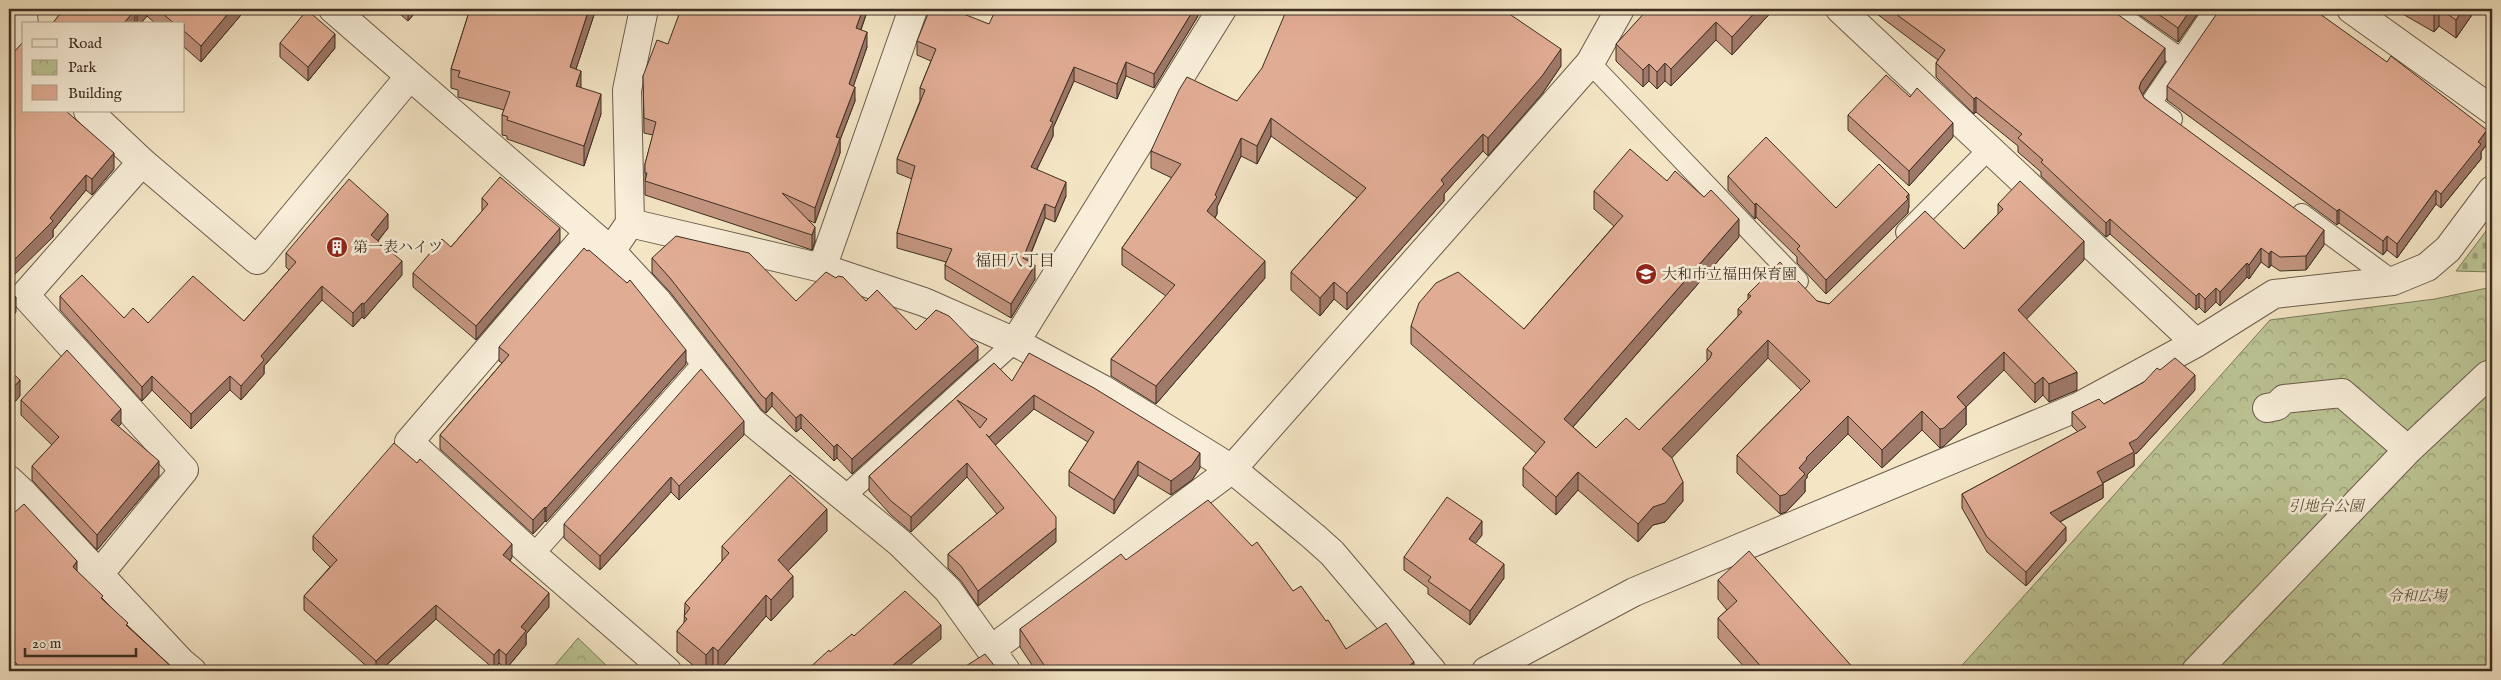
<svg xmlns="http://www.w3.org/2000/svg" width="2501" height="680" font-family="'IM FELL English','Noto Serif JP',serif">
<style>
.cemetery{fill:url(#cemetery-stones);stroke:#7c7a5b}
.park{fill:url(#park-crowns);stroke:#7c7a5b}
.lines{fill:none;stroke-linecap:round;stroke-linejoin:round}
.lane-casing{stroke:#6b5c4b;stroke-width:22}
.street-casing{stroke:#6b5c4b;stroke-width:30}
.lane{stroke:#f8eed9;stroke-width:20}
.street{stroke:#f8eed9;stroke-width:28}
.wall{fill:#c2947f;stroke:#3d2f22}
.shaded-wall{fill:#9e7868;stroke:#3d2f22}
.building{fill:#e1ac94;stroke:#3d2f22;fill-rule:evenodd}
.labels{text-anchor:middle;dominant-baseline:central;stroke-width:5;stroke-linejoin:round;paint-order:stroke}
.poi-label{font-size:15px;fill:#3d2f22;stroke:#f8eed9;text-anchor:start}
.park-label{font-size:15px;font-style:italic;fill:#5d543e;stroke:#f8eed9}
.neighbourhood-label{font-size:16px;fill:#3d2f22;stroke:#f8eed9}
</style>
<defs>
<pattern id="cemetery-stones" width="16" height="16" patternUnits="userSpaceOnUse" patternTransform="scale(1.25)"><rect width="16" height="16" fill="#bcc494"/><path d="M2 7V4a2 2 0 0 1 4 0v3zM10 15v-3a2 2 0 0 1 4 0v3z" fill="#9aa078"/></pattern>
<pattern id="park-crowns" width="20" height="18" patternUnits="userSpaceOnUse" patternTransform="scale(1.25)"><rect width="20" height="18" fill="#bcc494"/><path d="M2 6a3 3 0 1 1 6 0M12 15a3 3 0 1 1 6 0" fill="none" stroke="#9aa078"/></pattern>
</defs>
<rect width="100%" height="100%" fill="#f4e5c5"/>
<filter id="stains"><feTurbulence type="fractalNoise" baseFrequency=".004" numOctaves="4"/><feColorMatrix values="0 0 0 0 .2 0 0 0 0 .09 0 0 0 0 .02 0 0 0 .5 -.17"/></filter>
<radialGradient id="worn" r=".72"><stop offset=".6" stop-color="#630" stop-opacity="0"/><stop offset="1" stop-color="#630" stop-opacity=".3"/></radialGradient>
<path class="cemetery" d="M2492 223V272L2456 271Z"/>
<path class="park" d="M2492 287V671H1957L2270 320 2435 299Z
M578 638 612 671H550Z"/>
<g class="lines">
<g class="lane-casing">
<path id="lane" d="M2111 9 2181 59
M9 57 24 38
M1590 63 1798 281
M2172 119 2151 103 2213 12
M2302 214 2393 281
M1906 232 1989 149
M844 497 1015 342
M533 555 704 362"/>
</g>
<g class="street-casing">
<path id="street" d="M16 9 23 15 24 25
M333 9 611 251 658 302 751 421 900 543 948 590 1006 671
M1840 9 2196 343
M2351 9 2492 110
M88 111 142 162 257 260 410 76
M630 223 627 90 644 9
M589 232 409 442 533 555 667 671
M611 251 630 223 822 268 924 302 1015 342 1102 389 1232 469 1313 536 1332 553 1432 671
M822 268 913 9
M1015 342 1222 9
M2267 408 2277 406 2284 399 2342 393 2408 450
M9 480 24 494 181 662 192 671
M9 511 24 494
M100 573 184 470 25 295 142 162
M992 649 1232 469 1590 63 1620 9
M1486 671 1634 592 2078 407 2196 343 2274 294 2393 281 2427 267 2448 249 2492 190
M2196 671 2408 450 2488 375 2492 374"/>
</g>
<use href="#lane" class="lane"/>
<use href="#street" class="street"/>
</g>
<path class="wall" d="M64 9H246L201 62 184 47V24H156L147 16 140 24H52Z
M394 9H418L408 21Z
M470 9H596L576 69 581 88 601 114 584 166 507 139V136L502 135V115L504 110 458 97V90L451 88V69Z
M868 9 861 30 867 47 853 86 855 101 840 140V153L815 223 808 220 815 241 812 250 645 195V164L653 135 644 133 643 76 668 44Z
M1198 9V16L1154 88 1126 76 1117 99 1074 81 1053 128V136L1037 169 1066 196 1055 222 1045 218 1028 261 1035 279 1011 318 945 279V265L946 262 897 248V233L912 179 897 173V159L920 101V88L931 61 917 55V41L989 24Z
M1639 9H1774L1732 55 1716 40 1671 86 1665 81 1657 89 1649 81 1643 87 1616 61V44L1646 12Z
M1877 9H2110L2165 62 2142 95 2144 98 2324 245 2306 270 2280 271 2271 265 2269 268 2261 262 2249 279 2247 277 2220 306 2216 302 2205 313 2199 307 2196 310 2110 234 2106 237 2041 176V172L2018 152V146L1976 112 1974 114 1936 77V63L1938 60 1877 14Z
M2131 9H2201L2178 42Z
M2394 9H2476L2456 38 2439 26 2434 32Z
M280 43 335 48 308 81 280 57Z
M1561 66 1542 94 1488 156 1483 151 1444 194V201L1347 310 1334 299 1320 316 1291 290V272L1357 198 1271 136 1257 164 1241 156 1217 207V214L1215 218 1265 278 1156 404 1111 376V359L1166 296 1122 265V248L1172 178 1151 168V151L1237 101Z
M2167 86 2487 144 2481 152V159L2441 208 2436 204 2397 258 2387 250 2383 255 2339 223 2337 225 2167 100Z
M24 111 114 169 92 195 86 190 53 230V237Z
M1848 115 1953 137 1909 186 1848 130Z
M1728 176 1836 208H1909L1908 209V213L1826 294 1797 263V257L1756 217 1755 219 1728 190Z
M1667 181 1739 237 1573 427 1596 448 1639 430 1707 361V349L1738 316V309L1748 299V294L1817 301 1829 304 1964 249 1998 214V204L2084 260 2026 319 2077 390 2049 402 2043 395 2035 403 2004 370 1966 407V425L1944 446 1940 448 1922 430 1882 468 1848 434 1807 475V478L1805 480V492L1786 512 1780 514 1737 473V455L1801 390 1768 358 1671 458 1683 501 1665 522 1653 525 1638 542 1578 490 1556 515 1523 486V468L1536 453 1411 344V326L1524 329 1614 226 1594 209V191Z
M482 198 560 242 476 340 413 287V273L451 247 482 211Z
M388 228 378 241 402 275 364 319 362 317 353 327 322 300 264 366V374L241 400 230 390 191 429 152 390 142 401 60 310V296L124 318 148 323 244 321 289 270 286 267V253Z
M652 258 796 301H866L916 330 978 360 852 474 837 458 834 461 801 428 796 432 772 406 766 413 762 410 670 292 652 273Z
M499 347 686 364 546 522 545 521 533 534 440 449V435L502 363 499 361Z
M994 363 1012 381 1200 468 1192 480 1171 495 1138 475 1114 514 1069 486V471L1088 442 1034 409 995 445 1056 542 978 606 961 581 948 568V554L997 514 967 477 911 532 891 515 869 491V476Z
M2160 370 2195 390 2137 453 2134 454V466L2103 483V498L2060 522 2066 541 2026 586 1987 552 1962 508V494L2078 432 2072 426V412L2104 404 2144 382Z
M21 400 121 424 118 426 159 476 97 550 32 480V466L52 445 21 415Z
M744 435 679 500 671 492 600 570 564 538V524Z
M9 513 77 571 128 626 176 671H11L9 669Z
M827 531 788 571 793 597 771 621 766 616 719 671H717L713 668 710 671H700L677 652V631L684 623 685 603 722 561V546Z
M1482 535 1475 543 1504 578 1470 625 1428 594V588L1404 570V557Z
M313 536 512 557 510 561 549 607 526 634V645L506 669 499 663 494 669 436 619 380 671H372L304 610V596L330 567 313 550Z
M1126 560 1293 591 1346 649 1414 671H1036L1020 647V629Z
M1718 580 1856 671H1748L1718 638V618L1727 610 1718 599Z"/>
<path class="shaded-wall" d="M140 9H147V16L140 24H137V12Z
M232 9H246L201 62V46Z
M408 9H418L408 21Z
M589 9H596L570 87V67Z
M863 9H868L856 43V28Z
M1194 9H1198V16L1154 88V74Z
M1758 9H1774L1732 55V37Z
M2191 9H2201L2178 42V28Z
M2438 9H2439V26L2434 32V15Z
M2463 9H2476L2456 38V20Z
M135 10V24H123Z
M1716 22V40L1671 86V69Z
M867 32V47L849 99V84Z
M335 34V48L308 81V67Z
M2165 48V62L2141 97 2139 88 2141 82Z
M1561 49V66L1542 94 1488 156V138Z
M1126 62V76L1117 99V84Z
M1665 63V81L1657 89V72Z
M1649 64V81L1643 87V70Z
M1074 67V81L1053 128V136L1031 181V167L1050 121Z
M581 71V90L576 86Z
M855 87V101L840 140V153L815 223V208L836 137Z
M601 94V114L584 166V146Z
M1976 97V112L1974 114V99Z
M1271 118V136L1257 164V146Z
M1953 123V137L1909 186V171Z
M2487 130V144L2481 152V159L2441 208V194L2478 142Z
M1483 134V151L1444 194V201L1347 310V293L1441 180Z
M1241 138V156L1217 207V214L1207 229V211Z
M114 153V169L92 195V179Z
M86 175V190L53 230V237L9 280V265L50 218Z
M1066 182V196L1055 222V208Z
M2436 190V204L2397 258V244Z
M1909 194V208L1908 209V213L1826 294V280Z
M1756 203V217L1755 219V205Z
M1045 204V218L1023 272V258Z
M2339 209V223L2337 225V211Z
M388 214V228L371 249V235Z
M1739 219V237L1564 437V419Z
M2110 219V234L2106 237V223Z
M815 227V241L812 250V235Z
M560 228V242L476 340V326Z
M2324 230V245L2306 270V256Z
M2387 236V250L2383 255V241Z
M2084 241V260L2018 328V310Z
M2261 248V262L2249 279V265Z
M2271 251V265L2269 268V254Z
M402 261V275L364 319V304Z
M1265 261V278L1156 404V386Z
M2247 263V277L2220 306V292Z
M1035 265V279L1011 318V304Z
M1334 282V299L1320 316V298Z
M322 286V300L264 366V374L241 400V386L261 356Z
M2216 288V302L2205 313V299Z
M2199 293V307L2196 310V296Z
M16 297V312L9 321V306Z
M362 303V317L353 327V313Z
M1768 340V358L1662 468V449Z
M978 346V360L852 474V459Z
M686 350V364L546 522V508Z
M2004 352V370L1966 407V425L1944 446 1940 448V429L1957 397Z
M2077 372V390L2049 402V384Z
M2195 375V390L2137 453 2134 454V466L2097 486V472L2129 443Z
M152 376V390L142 401V387Z
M230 376V390L191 429V414Z
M2043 377V395L2035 403V384Z
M20 380V396L9 409V393Z
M772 392V406L766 413V399Z
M1034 395V409L989 451V437Z
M121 409V424L111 434V420Z
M1922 411V430L1882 468V450Z
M801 414V428L796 432V418Z
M1848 416V434L1807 475V478L1805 480V492L1786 512 1780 514V496L1806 458Z
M744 421V435L679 500V486Z
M837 444V458L834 461V447Z
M1200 453V468L1192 480 1171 495V481Z
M159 461V476L97 550V535Z
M1138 461V475L1114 514V500Z
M967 463V477L911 532V517Z
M1578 472V490L1556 515V497Z
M671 477V492L600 570V556Z
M1683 482V501L1665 522 1653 525 1638 542V524L1653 507Z
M2103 484V498L2050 527V513Z
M545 507V521L533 534V520Z
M827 509V531L778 581V560Z
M1482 521V535L1469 552V539Z
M2066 527V541L2026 586V572Z
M1056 528V542L978 606V591Z
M512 544V557L503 569V555Z
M77 561V574L73 567Z
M1504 564V578L1470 625V611Z
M793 576V597L771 621V600Z
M549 593V607L526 634V645L506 669V655L521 627Z
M766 595V616L719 671H718V651Z
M436 605V619L380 671H376V661Z
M941 625V639L903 671H886Z
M713 647V668L710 671H706V655Z
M499 649V663L494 669V655Z
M1414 662V671H1407V667Z"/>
<path class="building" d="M64 9H140L137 12 135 10 123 24H52Z
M157 9H232L201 46 184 31V24H175Z
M470 9H589L570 67 581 71 576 86 601 94 584 146 507 120 508 117 502 115 510 92 458 77 460 71 451 69Z
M681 9H863L856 28 867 32 849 84 855 87 836 137 840 138 815 208 782 193 815 227 812 235 645 181 647 173H645V164L656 122 644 118 643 76 657 40 668 44Z
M930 9H951L989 24 996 9H1194L1154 74 1126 62 1117 84 1074 67 1050 121 1053 122 1031 167 1066 182 1055 208 1045 204 1023 258 1035 265 1011 304 945 265 952 249 897 233 915 166 897 159 925 90 920 88 936 49 917 41Z
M1287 9H1502L1561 49 1542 76 1488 138 1483 134 1441 180 1444 184 1347 293 1334 282 1320 298 1291 272 1366 188 1271 118 1257 146 1241 138 1215 195 1217 197 1207 211 1265 261 1156 386 1111 359 1175 285 1122 248 1181 164 1151 151 1179 90 1187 77 1237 101 1262 68Z
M1648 9H1758L1732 37 1716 22 1671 69 1665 63 1657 72 1649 64 1643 70 1616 44Z
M1889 9H2110L2165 48 2141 82 2139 88 2144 98 2324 230 2306 256 2280 257 2271 251 2269 254 2261 248 2249 265 2247 263 2220 292 2216 288 2205 299 2199 293 2196 296 2110 219 2106 223 2041 162 2043 160 2018 138 2022 134 1976 97 1974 99 1936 63 1945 50Z
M2151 9H2191L2178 28Z
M2220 9H2313L2387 62 2391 56 2487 130 2478 142 2481 144 2441 194 2436 190 2397 244 2387 236 2383 241 2339 209 2337 211 2167 86Z
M2424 9H2438L2434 15Z
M2440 9H2463L2456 20Z
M307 10 335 34 308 67 280 43Z
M24 41V111H66L114 153 92 179 86 175 50 218 53 221 9 265V53L14 52Z
M1886 75 1910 97 1917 88 1953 123 1909 171 1848 115Z
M1766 137 1836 208 1879 164 1909 194 1906 197 1908 199 1826 280 1797 249 1800 246 1756 203 1755 205 1728 176Z
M1630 149 1667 181 1675 171 1704 197 1711 190 1739 219 1564 419 1596 448 1626 418 1639 430 1710 358 1712 353 1707 349 1742 312 1738 309 1751 296 1748 294 1780 262 1817 301 1829 304 1925 211 1964 249 2003 209 1998 204 2020 181 2084 241 2018 310 2077 372 2049 384 2043 377 2035 384 2004 352 1957 397 1966 407 1944 428 1940 429 1922 411 1882 450 1848 416 1806 458 1807 459 1799 468 1805 474 1786 494 1780 496 1737 455 1810 381 1768 340 1662 449 1672 458 1683 482 1665 503 1653 507 1638 524 1578 472 1556 497 1523 468 1545 442 1411 326 1419 303 1436 283 1458 272 1524 329 1623 216 1594 191Z
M500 177 560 228 476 326 413 273 442 239 451 247 488 204 482 198Z
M349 179 388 214 371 235 402 261 364 304 362 303 353 313 322 286 261 356 264 360 241 386 230 376 191 414 152 376 142 387 60 296 82 275 124 318 133 308 148 323 193 276 244 321 296 262 286 253Z
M676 236 749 253 796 301 826 272 836 278 838 276 843 277 866 301 877 290 916 330 936 310 949 316 978 346 852 459 837 444 834 447 801 414 796 418 772 392 766 399 762 396 670 278 652 258Z
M584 248 587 251 589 250 627 283 630 280 686 350 546 508 545 507 533 520 440 435 509 355 499 347Z
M9 291 16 297 9 306Z
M67 350 121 409 111 420 159 461 97 535 32 466 59 437 21 400Z
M1029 353 1094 388 1200 453 1192 465 1171 481 1138 461 1114 500 1069 471 1094 432 1034 395 989 437 986 434 1056 517V528L978 591 961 566 948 554 1004 508 967 463 911 517 891 501 869 476 994 363 1012 381ZM957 400 987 419 980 428Z
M2175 358 2195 375 2137 439 2129 443 2134 452 2097 472 2103 484 2050 513 2066 527 2026 572 1987 537 1962 494 2086 427 2072 412 2099 399 2104 404 2144 382 2157 368 2160 370Z
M701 369 744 421 679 486 671 477 600 556 564 524Z
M9 370 20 380 9 393Z
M394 443 417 463 420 459 512 544 503 555 549 593 521 627 526 631 506 655 499 649 494 655 436 605 376 661 304 596 337 560 313 536Z
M790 475 827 509 778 560 793 576 771 600 766 595 718 651 713 647 706 655 677 631 687 619 684 616 690 608 685 603 729 553 722 546Z
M1447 497 1482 521 1469 539 1504 564 1470 611 1428 581 1431 577 1404 557Z
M1208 500 1252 546 1257 542 1293 591 1301 586 1326 621 1328 620 1346 649 1386 623 1414 662 1407 667 1410 671H1048L1020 629 1121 554 1126 560Z
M24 504 77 561 73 567 103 596 101 598 128 623 126 625 176 671H24L9 656V513H14Z
M1749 551 1856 671H1765L1718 618 1737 601 1718 580Z
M905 591 941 625 886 671H806L829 650 830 652 852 634 854 636Z
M985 654 997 669 995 671H958Z"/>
<defs>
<g id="building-disc" transform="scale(1.125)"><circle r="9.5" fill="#8f2418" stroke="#f8eed9"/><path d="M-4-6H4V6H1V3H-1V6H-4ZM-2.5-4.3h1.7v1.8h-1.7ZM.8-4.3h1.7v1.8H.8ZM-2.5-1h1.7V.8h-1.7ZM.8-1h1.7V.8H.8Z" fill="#fff"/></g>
<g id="school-disc" transform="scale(1.125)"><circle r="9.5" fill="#8f2418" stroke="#f8eed9"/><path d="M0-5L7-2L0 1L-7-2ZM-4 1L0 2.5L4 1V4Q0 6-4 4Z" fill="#fff"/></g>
</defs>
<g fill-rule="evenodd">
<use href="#building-disc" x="337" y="247"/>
<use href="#school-disc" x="1646" y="274"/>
</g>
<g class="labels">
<g class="poi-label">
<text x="353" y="247">第一表ハイツ</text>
<text x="1662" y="274">大和市立福田保育園</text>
</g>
<g class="park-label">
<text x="2326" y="506">引地台公園</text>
<text x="2417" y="596">令和広場</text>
</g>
<g class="neighbourhood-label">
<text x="1015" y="262">福田八丁目</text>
</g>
</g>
<rect width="2501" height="680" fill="none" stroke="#f4e5c5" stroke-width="30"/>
<rect x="10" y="10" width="2481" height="660" fill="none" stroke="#3d2f22" stroke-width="2.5"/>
<rect x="15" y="15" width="2471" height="650" fill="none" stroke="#3d2f22"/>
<rect x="22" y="22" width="162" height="90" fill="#f8eed9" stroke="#ada290"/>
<rect x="32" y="39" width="25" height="8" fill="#f8eed9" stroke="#ada290"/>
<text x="68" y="48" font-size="15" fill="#3d2f22">Road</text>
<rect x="32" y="60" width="25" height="15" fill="url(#park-crowns)" stroke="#ada290"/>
<text x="68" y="72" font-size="15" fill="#3d2f22">Park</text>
<rect x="32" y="85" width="25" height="15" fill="#e1ac94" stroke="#ada290"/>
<text x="68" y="98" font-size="15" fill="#3d2f22">Building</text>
<path d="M25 648v8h111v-8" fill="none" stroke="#3d2f22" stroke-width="2.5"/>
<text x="32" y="648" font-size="15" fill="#3d2f22" stroke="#f8eed9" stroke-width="4" paint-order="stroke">20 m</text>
<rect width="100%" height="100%" filter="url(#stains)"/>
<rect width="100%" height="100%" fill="url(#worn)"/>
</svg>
